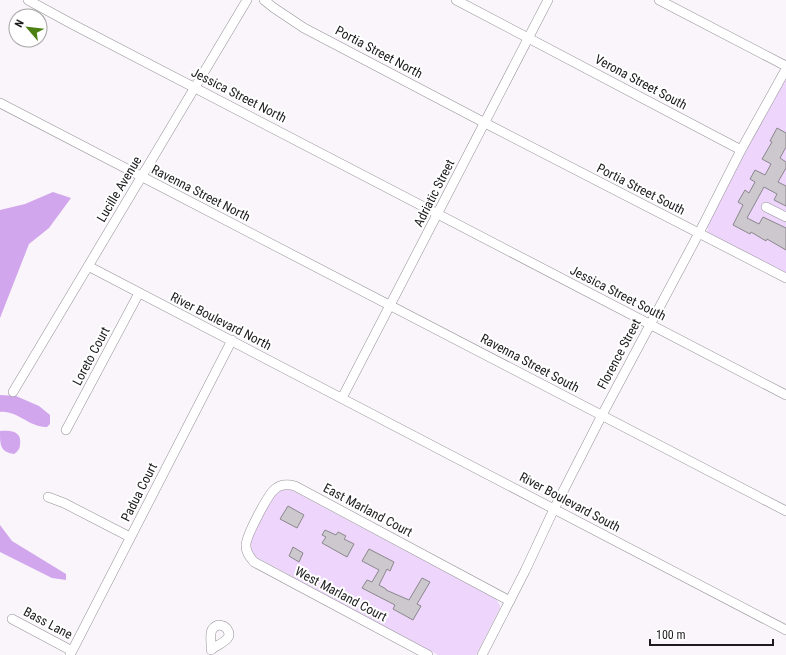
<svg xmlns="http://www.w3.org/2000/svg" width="786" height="655" font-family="'Roboto Condensed',sans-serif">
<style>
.green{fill:#edd5fc}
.water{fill:#d2a6ec}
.building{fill:#ccc8ce;stroke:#8a878c}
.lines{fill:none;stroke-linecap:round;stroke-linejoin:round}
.minor-casing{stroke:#949096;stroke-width:10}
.minor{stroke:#fff;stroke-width:9}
.labels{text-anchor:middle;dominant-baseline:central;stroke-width:4;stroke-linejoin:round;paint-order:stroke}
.street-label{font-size:13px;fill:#1c1b1d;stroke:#fff}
</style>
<rect width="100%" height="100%" fill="#f9f5fb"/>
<path class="green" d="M786 76V274L709 234 707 231 708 229 707 228 708 222Z
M283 490H291L295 492 496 599 500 605V608L476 655H438L256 557C253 554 250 550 250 546 250 538 269 502 275 495 277 493 280 492 283 490Z"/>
<path class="water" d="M53 192 71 198 49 228 29 244 0 318V210L25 204Z
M0 395 16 396 39 406 50 415V424L47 427C30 428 17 410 0 412Z
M0 431C10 430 22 431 20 444 20 449 18 451 14 454 0 452 0 445 0 431Z
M0 525 12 541 66 574V580L52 578 0 552Z"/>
<path class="building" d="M777 128 786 133V147L780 158 786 162V168L778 182 786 186V206L774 200 777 194 764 187 747 218 759 224 763 217 786 228V250L767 239 766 241 751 232 750 234 733 225 743 205 738 202 745 190 749 193 755 182 750 179 755 170 765 175 771 164 762 159 772 142 770 141Z
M288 506 304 515 297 528 280 519Z
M325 530 336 535 338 532 346 536 344 539 354 544 347 557 322 543 326 537 322 535Z
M293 547 303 553 299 562 289 556Z
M369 549 394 562 390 571 387 569 379 585 386 589V590L409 600 422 578 430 582 417 604 421 606 413 620 393 609 395 605 362 588 367 580 372 582 379 570 362 561Z"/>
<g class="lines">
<g class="minor-casing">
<path id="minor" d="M28 0 72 24 786 395
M264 0 274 8 304 28 485 123 786 278
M456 0 741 150
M659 0 786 66
M0 103 786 511
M766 207 786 217
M88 266 786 630
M13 392 247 0
M342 398 548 0
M66 430 139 293
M48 497 64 503 130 537
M12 619 72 651
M218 625C222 625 225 626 227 629 235 640 217 644 211 650 212 640 207 629 218 625Z
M70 655 232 340
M428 655 254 562C250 557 246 553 246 546 245 538 268 494 275 489 281 484 288 484 295 486L510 601
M482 655 525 571 554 509 602 415 699 233 741 150 786 69"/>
</g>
<use href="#minor" class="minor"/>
</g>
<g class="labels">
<g class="street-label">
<text transform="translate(379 52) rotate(28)">Portia Street North</text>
<text transform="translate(641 82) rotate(28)">Verona Street South</text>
<text transform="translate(239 95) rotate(27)">Jessica Street North</text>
<text transform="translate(119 189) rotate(-59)">Lucille Avenue</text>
<text transform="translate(641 189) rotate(27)">Portia Street South</text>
<text transform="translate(201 193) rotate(27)">Ravenna Street North</text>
<text transform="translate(434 193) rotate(-63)">Adriatic Street</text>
<text transform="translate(618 293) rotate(27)">Jessica Street South</text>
<text transform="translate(221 321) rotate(27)">River Boulevard North</text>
<text transform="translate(619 354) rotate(-62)">Florence Street</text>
<text transform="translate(91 356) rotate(-62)">Loreto Court</text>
<text transform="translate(530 363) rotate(28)">Ravenna Street South</text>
<text transform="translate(139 492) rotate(-63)">Padua Court</text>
<text transform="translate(570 502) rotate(28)">River Boulevard South</text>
<text transform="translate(368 510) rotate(28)">East Marland Court</text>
<text transform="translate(341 594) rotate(28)">West Marland Court</text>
<text transform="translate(48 623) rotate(28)">Bass Lane</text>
</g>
</g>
<g transform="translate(28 28) rotate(298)"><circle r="19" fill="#ffffff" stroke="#a4a4a5"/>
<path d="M0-3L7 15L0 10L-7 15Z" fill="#4d8013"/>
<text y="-6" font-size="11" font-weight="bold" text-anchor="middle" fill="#1c1b1d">N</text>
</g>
<path d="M650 639v6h123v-6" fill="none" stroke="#1c1b1d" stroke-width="2"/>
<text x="656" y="639" font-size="12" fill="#1c1b1d" stroke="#ffffff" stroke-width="3" paint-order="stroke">100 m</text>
</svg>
